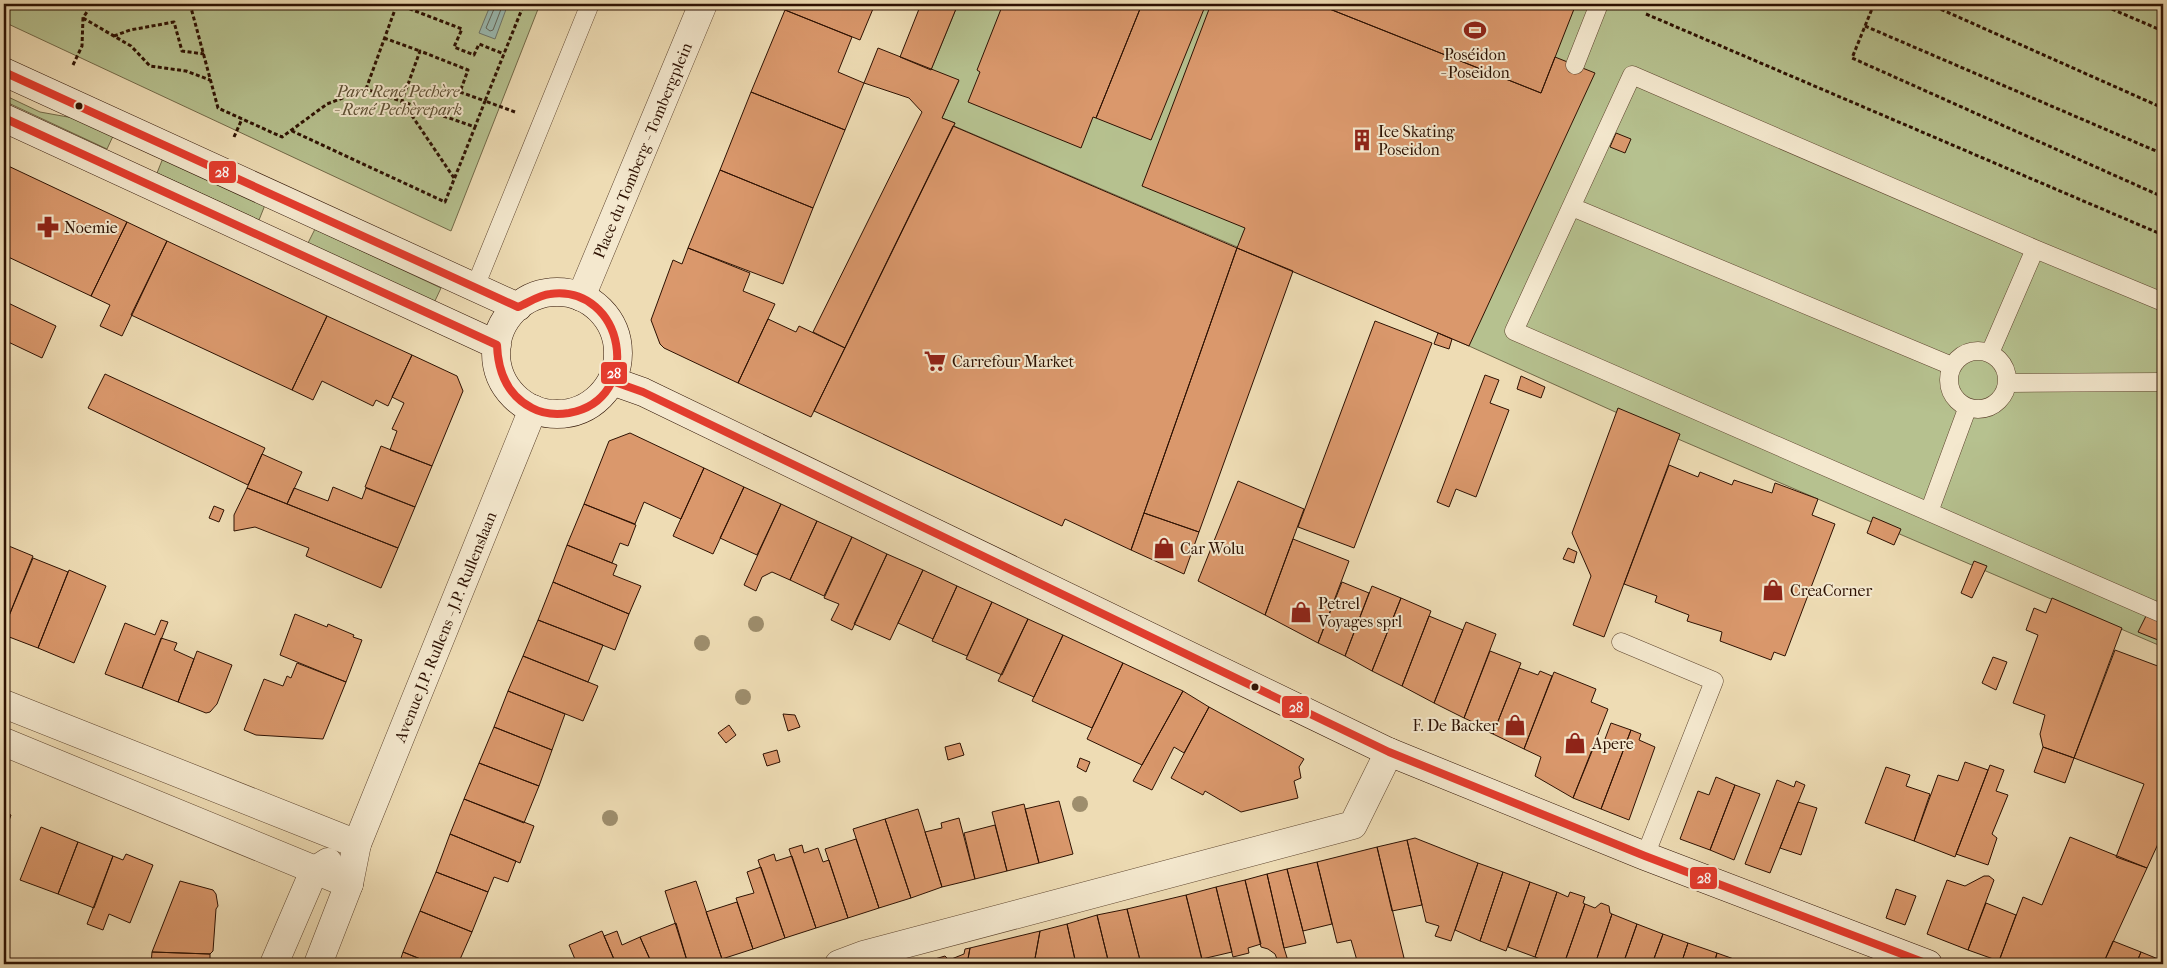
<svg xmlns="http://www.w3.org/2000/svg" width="2167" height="968" font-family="'IM FELL French Canon',serif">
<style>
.green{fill:#b6c18f;stroke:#726948}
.water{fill:#9abab2;stroke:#6e766c}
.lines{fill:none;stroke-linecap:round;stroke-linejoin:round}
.shore{stroke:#64665a;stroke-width:1}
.building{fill:#da986c;stroke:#2d1102}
.lane-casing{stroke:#5d442e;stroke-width:19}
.street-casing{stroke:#5d442e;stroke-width:29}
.secondary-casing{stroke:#2d1102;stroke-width:29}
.path{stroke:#2d1102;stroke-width:3;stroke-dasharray:4 2.5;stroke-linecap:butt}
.lane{stroke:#f4e8ce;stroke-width:18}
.street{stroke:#f4e8ce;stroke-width:28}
.secondary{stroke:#f4e8ce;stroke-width:28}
.bus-1-casing{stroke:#f4e8ce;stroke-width:11}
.bus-1{stroke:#e43c2e;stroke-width:8}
.tree{fill:#9e8e6d}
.bus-dot{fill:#2d1102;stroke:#f4e8ce;stroke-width:2}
.labels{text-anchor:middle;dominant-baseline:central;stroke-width:4;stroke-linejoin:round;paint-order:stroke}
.poi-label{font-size:16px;fill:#2d1102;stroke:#f4e8ce;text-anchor:start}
.park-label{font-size:16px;font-style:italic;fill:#5d4f33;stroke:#f4e8ce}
.street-label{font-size:16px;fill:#2d1102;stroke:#f4e8ce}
.line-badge{stroke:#f4e8ce;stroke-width:2}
.badge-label{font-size:14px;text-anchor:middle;font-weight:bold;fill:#fff}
</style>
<rect width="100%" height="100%" fill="#eedcb4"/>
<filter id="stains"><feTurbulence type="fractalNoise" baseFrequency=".004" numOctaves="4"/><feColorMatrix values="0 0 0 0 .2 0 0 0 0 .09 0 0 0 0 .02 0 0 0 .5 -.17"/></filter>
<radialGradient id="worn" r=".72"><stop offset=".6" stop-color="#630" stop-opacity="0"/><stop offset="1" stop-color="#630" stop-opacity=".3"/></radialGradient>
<path class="green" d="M4 4H540L451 231 4 22Z
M958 4H2163V647L1622 415 1469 346 954 126 955 123 942 118 959 81 931 70Z
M4 95 40 112 79 119 114 134 107 149 4 101Z
M163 158 265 205 259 220 157 173Z
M315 229 441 288 434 303 308 243Z"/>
<path class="water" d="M484 4H508L495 39 479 33 490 6Z"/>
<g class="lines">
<path class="shore" d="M494 4V9L486 28 490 31 493 30 503 4"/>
</g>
<path class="building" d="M787 4H875L860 40 785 10Z
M921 4H958L931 70 900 57Z
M1003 4H1142L1096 118 1093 117 1081 148 968 102 980 72 977 70Z
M1142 4H1206L1151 140 1096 118Z
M1211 4H1317L1541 93 1555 57 1595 73 1469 346 1237 248 1245 228 1142 186Z
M1317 4H1576L1541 93Z
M785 10 852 37 838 72 864 83 845 130 751 92Z
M878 48 959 80 942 118 955 123 845 348 813 332 922 112 909 98 864 83Z
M751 92 845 130 813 208 720 170Z
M953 126 1237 248 1131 550 1065 519 1062 526 814 411Z
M1616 133 1631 139 1625 153 1610 147Z
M4 164 127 222 91 296 4 255Z
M720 170 813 208 783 284 688 248Z
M127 222 167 241 122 336 100 326 110 305 91 296Z
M167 241 327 316 292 390 131 315Z
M688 248 750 273 743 291 775 304 738 383 664 348 660 344 651 320 673 260 682 264Z
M1237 248 1293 271 1199 532 1144 513Z
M4 301 56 326 42 358 4 340Z
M327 316 412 355 388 406 376 400 373 406 322 381 313 400 292 390Z
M768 319 796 332 799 326 845 348 811 417 738 383Z
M1375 321 1432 343 1354 548 1298 527Z
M1438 333 1452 339 1449 349 1434 344Z
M412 355 457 376 463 391 432 466 390 450 397 431 392 429 404 403 392 397Z
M105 374 265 448 248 485 88 408Z
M1485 375 1499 380 1490 403 1509 410 1476 497 1456 489 1449 507 1437 502Z
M1521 376 1545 387 1541 398 1517 389Z
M1618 408 1680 434 1604 637 1573 625 1591 576 1572 533Z
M630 433 704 468 681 519 644 502 635 524 584 504 609 441Z
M381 446 432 466 415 507 365 487Z
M262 454 302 472 287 504 247 488Z
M1669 465 1698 477 1700 472 1732 485 1734 480 1772 493 1775 483 1818 499 1812 515 1835 524 1785 656 1774 652 1771 660 1720 641 1722 632 1687 621 1689 615 1655 602 1657 596 1624 584Z
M704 468 744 487 713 554 673 536Z
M1238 481 1304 509 1265 615 1198 581Z
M333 487 362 499 366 488 415 507 398 548 287 504 294 488 328 501Z
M744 487 781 504 757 555 720 538Z
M247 488 398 548 381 588 306 556 309 548 255 527 234 531V515Z
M584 504 636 525 628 546 620 543 612 563 567 545Z
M781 504 817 521 790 580 772 572 762 577 756 591 744 585Z
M214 506 224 510 219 522 209 518Z
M1144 513 1199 532 1184 574 1131 550Z
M1873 517 1901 529 1894 545 1867 533Z
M817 521 852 537 824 596 790 580Z
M852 537 887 554 852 630 831 620 839 604 824 598Z
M1293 539 1349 561 1318 643 1265 615Z
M4 544 33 556 4 628Z
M567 545 617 565 613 575 641 586 629 614 553 582Z
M1568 548 1577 552 1574 563 1563 559Z
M887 554 923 570 890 640 854 624Z
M33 558 68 572 38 648 4 635V628Z
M1974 561 1987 566 1972 598 1961 593Z
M69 570 106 586 74 663 38 648Z
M923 570 957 586 933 639 898 623Z
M553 582 629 614 615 650 538 620Z
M1342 582 1369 593 1345 656 1318 643Z
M957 586 992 602 967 656 932 641Z
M1372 586 1401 598 1372 671 1345 656Z
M1401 598 1431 611 1402 686 1372 671Z
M2052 598 2122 628 2074 758 2043 747 2040 734 2045 715 2013 703 2038 635 2026 630 2034 608 2046 613Z
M992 602 1028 619 1002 675 966 659Z
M295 614 327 627 328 624 354 635 353 637 362 640 346 682 280 655Z
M1429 616 1463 630 1434 703 1402 686Z
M2146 616 2163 623V642L2138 632Z
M1028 619 1063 635 1034 697 998 681Z
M161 620 168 622 142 688 105 674 125 623 155 635Z
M538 620 603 645 588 682 523 656Z
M1466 622 1496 634 1464 718 1434 703Z
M1063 635 1123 663 1092 728 1032 701Z
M161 638 177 643 174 650 194 659 178 702 142 688Z
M2115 650 2163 668V833L2147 868 2116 857 2144 784 2074 758Z
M197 651 232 665 217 704 210 712 206 713 178 702Z
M1490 651 1521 663 1493 734 1474 726 1475 723 1464 718Z
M523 656 598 686 583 721 508 691Z
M1993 657 2007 662 1996 690 1982 683Z
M297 663 346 682 323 739 256 735 244 730 264 679 283 686 287 676 291 678Z
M1123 663 1183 691 1142 765 1087 739Z
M1519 668 1538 675 1540 671 1552 676 1524 749 1493 734Z
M1554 672 1596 689 1591 702 1608 709 1573 798 1535 776 1541 757 1524 749Z
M508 691 565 714 552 750 494 727Z
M1183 691 1209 707 1184 753 1174 747 1152 790 1133 781Z
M1209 707 1304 759 1299 767 1301 778 1294 781 1298 798 1241 812 1205 791 1203 795 1171 778Z
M783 714 795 715 800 727 788 731Z
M1611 723 1631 730 1601 809 1573 798 1595 744 1602 747Z
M729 725 736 735 726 743 718 733Z
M494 727 552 750 539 786 479 763Z
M1631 730 1641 734 1639 740 1655 747 1629 820 1601 809Z
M960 743 964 755 948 760 945 747Z
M2043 747 2074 758 2065 783 2034 772Z
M777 750 780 762 767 766 763 754Z
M1080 758 1090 762 1086 772 1077 767Z
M1965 762 1988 770 1955 857 1914 841 1938 775 1958 781Z
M479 763 539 786 524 823 464 799Z
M1990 765 2004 770 1996 791 2008 795 1992 834 1997 838 1988 865 1956 854Z
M1886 767 1910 775 1906 786 1930 794 1914 841 1865 823Z
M1716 777 1735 785 1710 850 1680 839 1698 791 1709 795Z
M1777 780 1794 787 1796 781 1805 785 1770 873 1745 864Z
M1735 785 1760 794 1734 860 1710 850Z
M464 799 534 826 520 863 450 834Z
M1059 801 1073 854 1039 863 1025 809Z
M1798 802 1817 808 1801 855 1780 848Z
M1024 804 1039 863 1007 871 992 812Z
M918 809 942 887 911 898 885 819Z
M4 812 11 815 4 835Z
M959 818 975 879 942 887 925 832 942 828 941 823Z
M885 819 911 898 879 908 853 829Z
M995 825 1007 871 975 879 964 833Z
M41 827 78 842 58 894 20 880Z
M450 834 516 861 508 882 494 877 488 892 436 872Z
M2070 837 2147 868 2103 964H2007L1999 961 2023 897 2042 905Z
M1415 838 1478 863 1451 941 1435 936 1439 926 1426 922 1407 840Z
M856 839 879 908 848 918 825 849Z
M1407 840 1422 905 1392 911 1377 847Z
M78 842 113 856 94 908 58 894Z
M802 845 804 853 818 848 823 862 829 860 848 918 816 928 789 849Z
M1377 847 1405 962 1395 964H1358L1351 940 1337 943 1317 862Z
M126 854 153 865 130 923 109 914 103 930 87 924 113 856 123 860Z
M774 854 776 861 792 856 816 928 785 938 758 860Z
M1317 862 1332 924 1303 931 1287 869Z
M1478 863 1503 872 1480 941 1455 930Z
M761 867 785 938 753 949 736 898 754 893 747 872Z
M1287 869 1306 943 1284 948 1267 874Z
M436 872 488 892 472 932 420 911Z
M1503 872 1530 882 1506 951 1480 941Z
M1267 874 1284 948 1289 964H1279L1275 954 1268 949 1261 947 1245 880Z
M1984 876H1989L1994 880 1968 950 1927 934 1947 880 1965 886Z
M1245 880 1261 944 1248 948 1249 953 1233 957 1216 887Z
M180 881 213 890 216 894 218 906 216 909 213 951 210 954 152 952Z
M696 881 722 959 705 964H688L665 891Z
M1530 882 1557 892 1535 957 1508 947Z
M1216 887 1232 952 1202 959 1186 895Z
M1896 889 1916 896 1905 925 1886 918Z
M1557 892 1568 897 1570 892 1585 897 1583 903 1585 904 1564 964H1553L1535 957Z
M1186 895 1203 964H1141L1127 909Z
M737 902 753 949 722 959 706 912Z
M1601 903 1609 906 1610 913 1612 914 1595 964H1564L1585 904 1595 908Z
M1986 903 2016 915 1999 961 1968 950Z
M1127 909 1141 964H1109L1097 915Z
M420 911 472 932 458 964H433L403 952Z
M1612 914 1637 924 1623 964H1595Z
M1097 915 1109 964H1076L1067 924Z
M676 923 688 964H652L640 937Z
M1067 924 1076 964H1034L1040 931Z
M1637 924 1663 934 1652 964H1623Z
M602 931 616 964H577L569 945Z
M617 931 622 945 640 937 652 964H616L604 936Z
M1040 931 1034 964H967L970 948Z
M1663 934 1688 943 1681 964H1652Z
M2113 941 2141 952 2136 964H2103Z
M1688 943 1717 953 1714 964H1681Z
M970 948 967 964H918L945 956 949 960 964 954 965 949Z
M152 952 210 954V964H151Z
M403 952 433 964H399Z
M2141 952 2163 961V964H2136Z
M1717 953 1745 963 1744 964H1714Z"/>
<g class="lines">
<g class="lane-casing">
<path id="lane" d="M1575 65 1599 4
M1572 207 1952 366
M475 287 590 4
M2163 302 2035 249 1632 75 1514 331 2163 614
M1949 380a29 29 0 1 1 58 0a29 29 0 1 1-58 0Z
M1990 353 2035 249
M2008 383 2163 382
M1929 512 1967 409
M1621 642 1714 681 1645 856"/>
</g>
<g class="street-casing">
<g id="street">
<path id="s1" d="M581 297 703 4"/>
<path d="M4 704 357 844"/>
<path d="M4 742 349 884"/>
<path d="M274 964 314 871 328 862"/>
<path id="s2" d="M318 964 349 884 357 844 533 409"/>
<path d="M839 964 863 955 1353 825 1389 752"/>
</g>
</g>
<g class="secondary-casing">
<path id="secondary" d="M4 72 518 307
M4 118 497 345
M496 353a61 61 0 1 1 122 0a61 61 0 1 1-122 0Z
M612 381 643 392 1389 752 1645 856 1928 964"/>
</g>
<path class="path" d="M190 4 218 108 282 137 327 104 366 89 475 127 445 202 292 131
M397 4 462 29 454 47 474 55 479 44 504 54
M461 4 471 8 473 4
M1874 4 1852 58 2163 197
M1929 4 2163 108
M2100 4 2163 31
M1646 14 2163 235
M83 18 131 46 150 66 186 71 210 80
M1865 26 2163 154
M114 36 130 30 174 22 182 51 204 54
M384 38 420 51
M73 65 82 46 83 18 92 4
M366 89 397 4
M515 112 485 101 524 4
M234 137 242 119
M454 178 402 101 420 51 468 70 460 92 485 101 475 127"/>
<use href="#lane" class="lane"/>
<use href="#street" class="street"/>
<use href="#secondary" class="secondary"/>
<g class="bus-1-casing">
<path id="bus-1" d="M4 72 518 307C528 303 539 295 550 294 624 284 646 399 569 413 556 415 543 414 532 408 507 395 498 372 497 345L4 118
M612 381 643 392 1389 752 1645 856 1928 964"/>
</g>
<use href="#bus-1" class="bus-1"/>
</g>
<g class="tree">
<circle cx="756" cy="624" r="8"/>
<circle cx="702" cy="643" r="8"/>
<circle cx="743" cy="697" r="8"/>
<circle cx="1080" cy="804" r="8"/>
<circle cx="610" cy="818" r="8"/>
</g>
<defs>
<g id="stadium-bare" transform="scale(1.725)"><path d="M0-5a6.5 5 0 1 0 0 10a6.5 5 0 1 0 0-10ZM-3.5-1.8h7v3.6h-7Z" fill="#8f2418" stroke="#f4e8ce" stroke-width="2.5" paint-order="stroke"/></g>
<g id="building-bare" transform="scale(1.725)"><path d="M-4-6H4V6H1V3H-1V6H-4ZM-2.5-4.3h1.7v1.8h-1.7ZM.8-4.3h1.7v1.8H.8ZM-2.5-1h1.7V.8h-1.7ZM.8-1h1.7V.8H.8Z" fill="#8f2418" stroke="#f4e8ce" stroke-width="2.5" paint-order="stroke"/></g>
<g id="pharmacy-bare" transform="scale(1.725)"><path d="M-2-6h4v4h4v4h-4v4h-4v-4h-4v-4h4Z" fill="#8f2418" stroke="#f4e8ce" stroke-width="2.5" paint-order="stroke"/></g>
<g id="supermarket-bare" transform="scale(1.725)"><path d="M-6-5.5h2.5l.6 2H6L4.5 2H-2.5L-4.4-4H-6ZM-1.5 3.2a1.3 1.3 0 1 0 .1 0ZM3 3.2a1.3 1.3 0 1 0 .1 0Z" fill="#8f2418" stroke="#f4e8ce" stroke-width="2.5" paint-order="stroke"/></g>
<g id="shop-bare" transform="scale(1.725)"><path d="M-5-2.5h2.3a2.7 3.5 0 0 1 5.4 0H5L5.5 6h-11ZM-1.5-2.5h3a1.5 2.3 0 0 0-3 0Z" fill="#8f2418" stroke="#f4e8ce" stroke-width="2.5" paint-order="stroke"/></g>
</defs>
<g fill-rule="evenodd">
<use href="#stadium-bare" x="1475" y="30"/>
<use href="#building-bare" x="1362" y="140"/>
<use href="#pharmacy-bare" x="48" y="227"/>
<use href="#supermarket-bare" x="935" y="361"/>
<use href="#shop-bare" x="1164" y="548"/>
<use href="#shop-bare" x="1773" y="590"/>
<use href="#shop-bare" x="1301" y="612"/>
<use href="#shop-bare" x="1515" y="725"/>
<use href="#shop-bare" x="1575" y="743"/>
</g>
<g class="bus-dot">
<circle cx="79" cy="106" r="4.5"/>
<circle cx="1255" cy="687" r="4.5"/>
</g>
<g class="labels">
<g class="poi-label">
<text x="1475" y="54" text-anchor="middle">Poséidon<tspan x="1475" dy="18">- Poseidon</tspan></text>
<text x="1378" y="131">Ice Skating<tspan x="1378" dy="18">Poseidon</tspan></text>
<text x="64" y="227">Noemie</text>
<text x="952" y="361">Carrefour Market</text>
<text x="1180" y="548">Car Wolu</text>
<text x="1790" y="590">CreaCorner</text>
<text x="1318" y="603">Petrel<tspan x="1318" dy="18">Voyages sprl</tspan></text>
<text x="1498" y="725" text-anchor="end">F. De Backer</text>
<text x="1592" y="743">Apere</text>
</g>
<g class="park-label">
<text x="398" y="91">Parc René Pechère<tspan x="398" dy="18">- René Pechèrepark</tspan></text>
</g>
<g class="street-label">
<text stroke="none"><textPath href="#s1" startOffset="159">Place du Tomberg - Tombergplein</textPath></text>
<text stroke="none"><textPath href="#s2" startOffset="361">Avenue J.P. Rullens - J.P. Rullenslaan</textPath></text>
</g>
</g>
<g class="line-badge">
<rect x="208" y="160" width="29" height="24" rx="5" fill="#e43c2e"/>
<rect x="600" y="361" width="28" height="24" rx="5" fill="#e43c2e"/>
<rect x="1281" y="695" width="29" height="24" rx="5" fill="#e43c2e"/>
<rect x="1689" y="866" width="29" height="24" rx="5" fill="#e43c2e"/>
</g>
<g class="badge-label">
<text x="222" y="177">28</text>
<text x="614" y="378">28</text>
<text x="1296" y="712">28</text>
<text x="1704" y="883">28</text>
</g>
<rect width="2167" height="968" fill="none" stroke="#eedcb4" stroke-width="20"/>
<rect x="5" y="5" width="2157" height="958" fill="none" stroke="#2d1102" stroke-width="2.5"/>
<rect x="10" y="10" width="2147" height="948" fill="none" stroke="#2d1102"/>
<rect width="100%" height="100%" filter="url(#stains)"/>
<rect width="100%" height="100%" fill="url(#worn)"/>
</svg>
